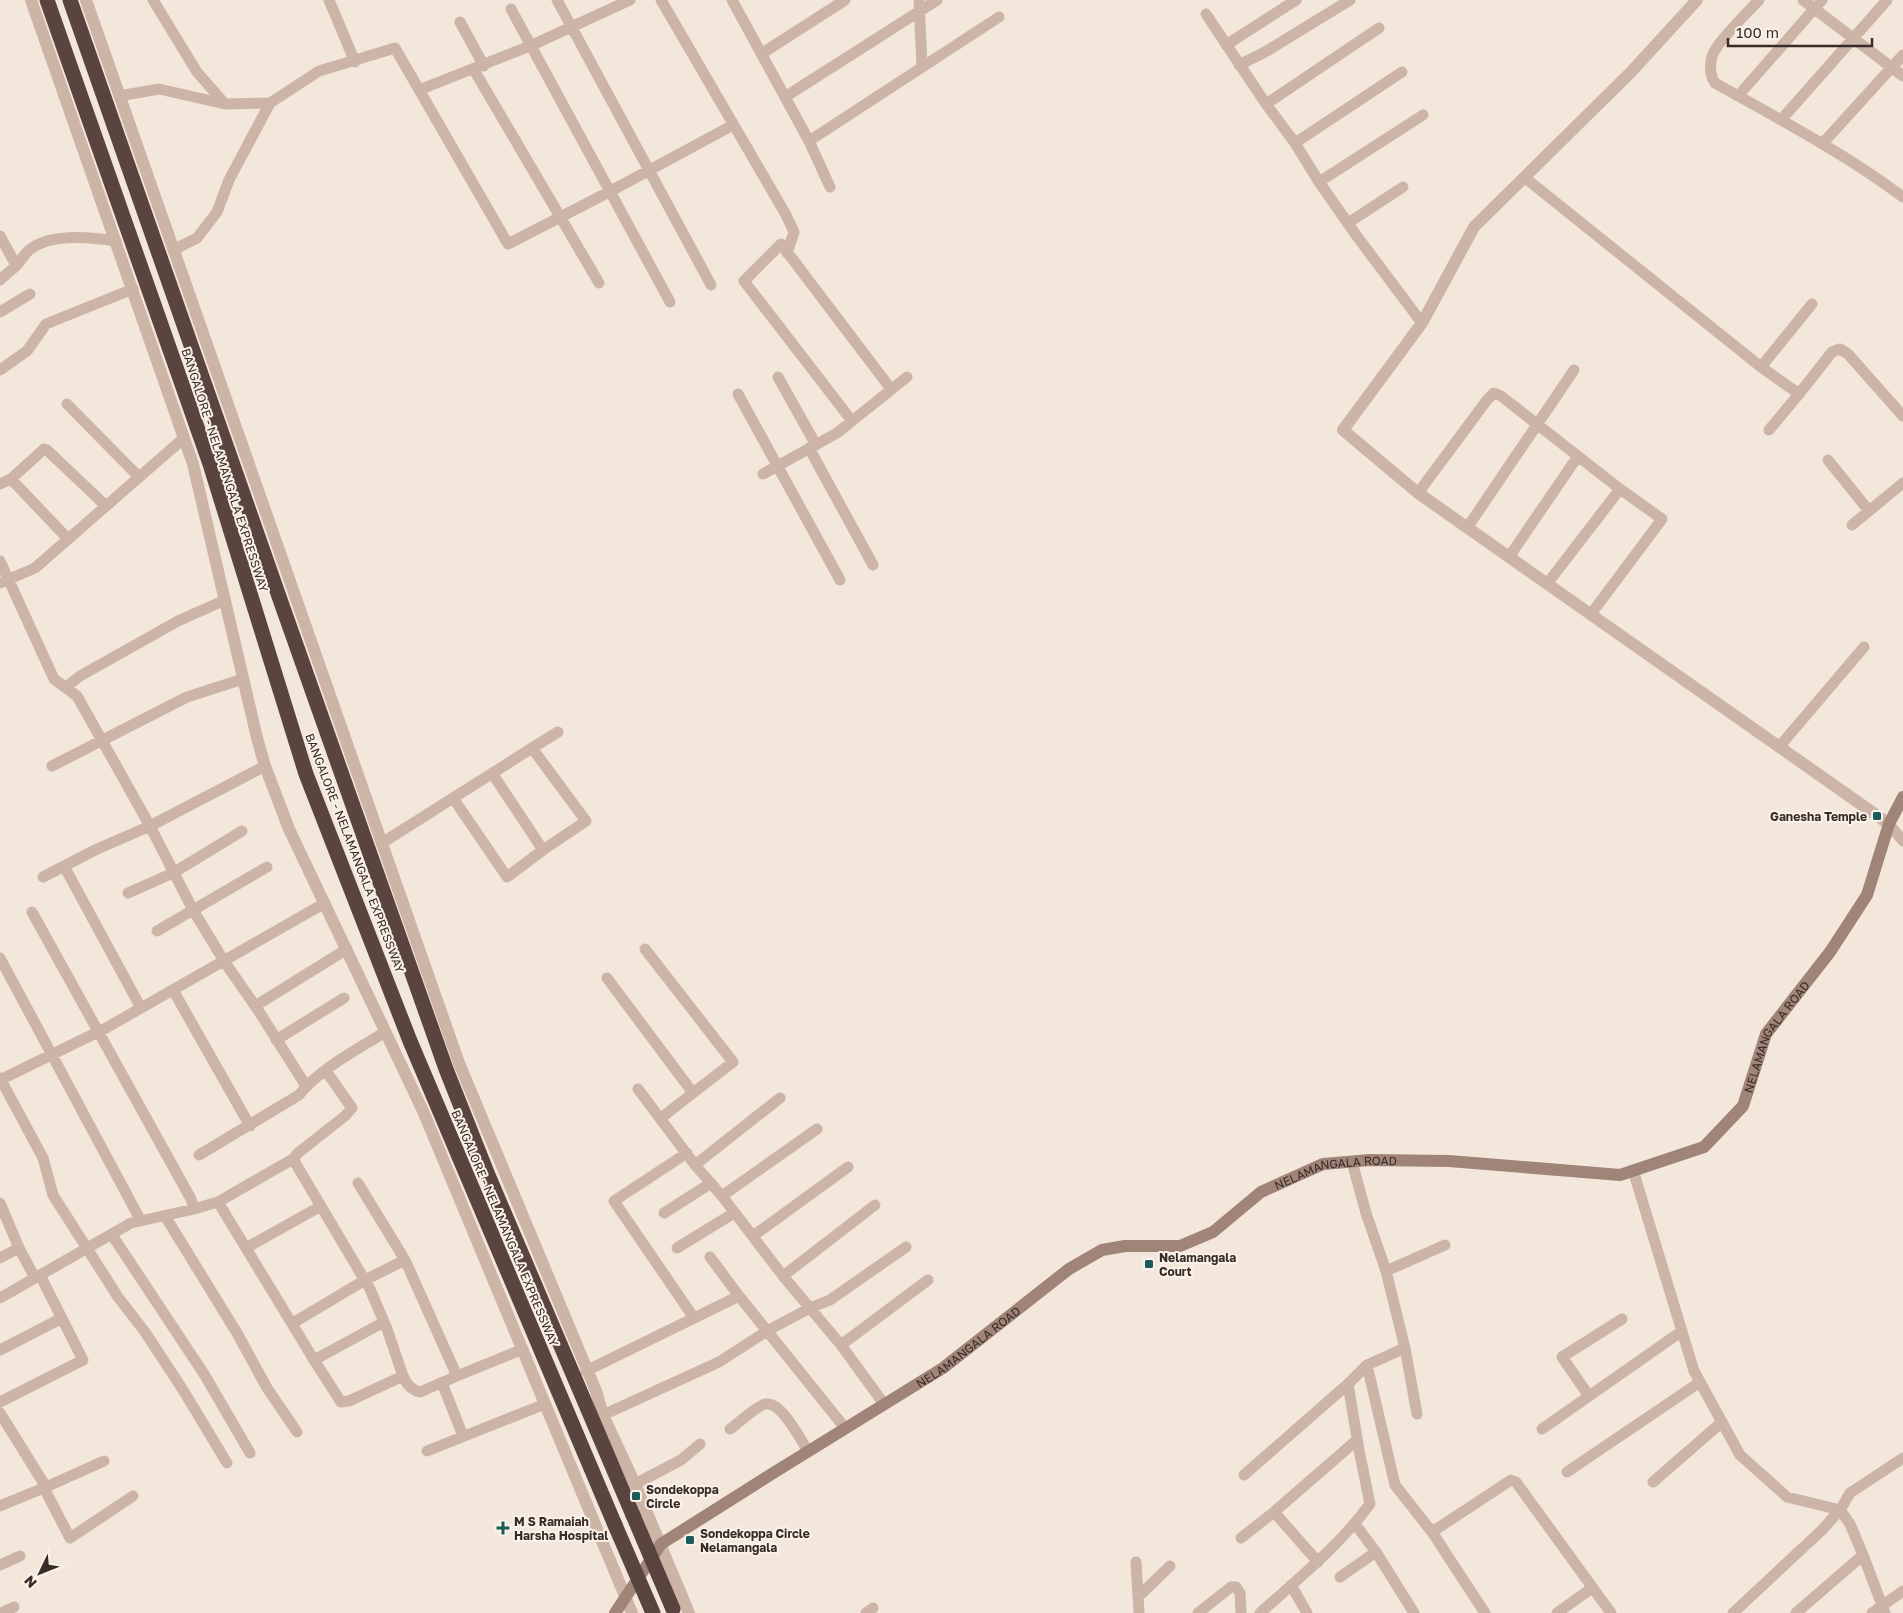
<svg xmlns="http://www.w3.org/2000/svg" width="1903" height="1613" font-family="'Golos Text',sans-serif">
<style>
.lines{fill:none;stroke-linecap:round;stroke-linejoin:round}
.minor{stroke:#ccb5a6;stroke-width:11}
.tertiary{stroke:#ccb5a6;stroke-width:12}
.secondary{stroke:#a08478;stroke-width:12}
.motorway{stroke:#59453e;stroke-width:15}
.motorway-bridge{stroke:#59453e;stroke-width:15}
.poi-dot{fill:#1b5b5b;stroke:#faf1e8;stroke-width:2}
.labels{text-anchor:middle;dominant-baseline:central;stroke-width:4;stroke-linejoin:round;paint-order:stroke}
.street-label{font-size:12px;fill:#382c28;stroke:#faf1e8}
.poi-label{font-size:12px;font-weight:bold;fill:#382c28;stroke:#faf1e8;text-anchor:start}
</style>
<rect width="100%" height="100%" fill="#f3e6db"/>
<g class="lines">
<path class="minor" d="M153 0 197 72 225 104 270 103 319 71 395 48 508 244 609 192 733 125
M329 0 355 62
M557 0 711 285
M661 0 785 213 794 232 787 253
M732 0 809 141 830 187
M919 0 922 67
M1759 0C1746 14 1724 35 1715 50 1709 60 1709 75 1715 83 1779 119 1844 153 1903 197
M1803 0 1903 76
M511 9 670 302
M1206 14 1266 104 1295 143 1319 182 1356 235 1422 323
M460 22 484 66
M1226 45 1296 0
M761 54 845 0
M1239 65 1265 52 1350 0
M474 70 599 283
M419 90 530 46 630 0
M119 96 159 89 225 104
M1738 96 1822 0
M785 97 937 0
M1266 104 1379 28
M1781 120 1887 0
M809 141 999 17
M1295 143 1402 72
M1823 143 1903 55
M1524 177 1761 367 1799 394 1832 352 1840 349 1848 354 1903 416
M1319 182 1423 115
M1348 223 1403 187
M0 236 16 265
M173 250 197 238 217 212 229 180 270 103
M0 280C6 274 13 269 18 264 21 260 24 255 28 251 48 233 91 237 116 241
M0 312 30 294
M1761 367 1812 304
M0 370 27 351 46 324 133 289
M778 377 816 445
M738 394 840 580
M67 404 139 477
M852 421 744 281 781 244 891 389
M1769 430 1799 394
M809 448 873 565
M1828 460 1869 511 1903 483
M763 474 837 433 907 377
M11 479 68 539
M0 484 11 479 44 449 47 450 106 506
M1418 493 1487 400 1494 393 1501 396 1620 489 1662 519 1591 614
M1852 525 1869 511
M1467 528 1574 370
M1509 557 1578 456
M0 561 54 679 77 696 150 826 193 910 224 961 258 1010 306 1086
M0 583 35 568 184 438
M1547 584 1620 489
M66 687 80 676 178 621 225 600
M1779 747 1864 647
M532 748 558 732
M52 766 187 697 243 679
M453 798 507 877 543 850
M1889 824 1903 841
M382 843 532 748 586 821 543 850 492 773
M64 866 141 1008
M43 877 95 850 150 826 265 766
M128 893 173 873 242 831
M32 912 191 1199 194 1209
M157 931 267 867
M645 949 733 1062 693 1093
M0 958 141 1221
M607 978 693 1093 661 1118
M173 990 250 1126
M255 1006 347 949
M276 1040 344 998
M0 1078 43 1158 53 1195 118 1297 145 1332 183 1390 227 1463
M0 1080 106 1028 325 903
M638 1089 695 1165 722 1196 783 1276 841 1345 884 1404
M687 1153 614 1201 694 1318
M199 1155 299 1095C319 1069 357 1050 385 1032
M1352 1162 1366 1213 1386 1271 1405 1348 1417 1414
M695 1165 780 1098
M1633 1170 1694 1371 1740 1455 1787 1497 1840 1510 1850 1524 1863 1555 1885 1613
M358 1183 405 1260 457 1376 523 1349
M722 1196 817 1129
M218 1202 314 1360 341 1402 349 1401 403 1376 387 1329 370 1289 293 1159
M0 1203 19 1248 35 1278
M664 1213 711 1183
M165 1216 237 1333 267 1388 297 1432
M112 1235 204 1374 250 1453
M753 1236 848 1167
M246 1248 321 1206
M677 1248 734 1213
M0 1258 19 1248
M1386 1271 1445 1245
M783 1276 875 1205
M739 1296 845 1428
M0 1298 131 1223 194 1209 218 1202 293 1159 298 1153 345 1116 352 1108 326 1071
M293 1323 365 1280 405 1260
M841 1345 928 1280
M0 1350 62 1318
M314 1360 384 1322
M1367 1365 1395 1485 1432 1532 1485 1613
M586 1371 739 1296 710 1257
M403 1376C406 1383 411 1390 420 1392L457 1376
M442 1383 463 1436
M1589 1396 1562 1357 1622 1319
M0 1402 83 1360 40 1275
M0 1413 46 1487 0 1506
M603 1415 719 1362 767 1331 810 1308 830 1300 906 1247
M730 1429C739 1423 756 1406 765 1404 781 1400 800 1439 808 1451
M1542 1429 1682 1331
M427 1451 545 1404
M1567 1472 1700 1382
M1244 1475 1348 1384
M1653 1482 1722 1422
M635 1484 681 1460 700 1444
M46 1487 104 1461
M44 1488 70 1538 133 1496
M1274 1512 1318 1562
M1355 1524 1376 1552 1414 1613
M1432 1532 1511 1480 1516 1482 1611 1613
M1241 1538 1274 1512 1357 1440
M1136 1562 1139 1613
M0 1565 20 1556
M1340 1577 1376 1552
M1291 1585 1307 1613
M1138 1597 1170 1566
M1 1613 14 1607
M866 1613 873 1608
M1198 1613 1231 1587H1236L1240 1593 1241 1613
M1260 1613C1299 1578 1339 1546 1370 1504L1359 1450 1348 1384 1367 1365 1405 1348
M1557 1613 1592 1588
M1733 1613 1822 1530 1840 1510 1850 1493 1903 1458
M1796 1613 1863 1555
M1872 1613 1903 1591"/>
<path class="tertiary" d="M31 0 193 464 257 738 265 766 289 829 423 1111 632 1613
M86 0 459 1063 596 1391 603 1415 635 1484 689 1613
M1697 0 1631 72 1474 227 1422 323 1343 430 1418 493 1889 824"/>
<path class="secondary" id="s1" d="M615 1613 661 1544 770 1475 943 1368 1069 1269 1102 1250 1125 1246H1180L1213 1232 1261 1192 1323 1164 1370 1160 1449 1161 1620 1175 1704 1147 1743 1106 1766 1034 1830 952 1867 895 1889 824 1903 797"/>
<path class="motorway" d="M47 0 210 464 306 774 410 1041 615 1525
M70 0 282 605 446 1069 488 1175 633 1515"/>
<path class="motorway-bridge" d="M633 1515 673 1609
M615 1525 653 1613"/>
</g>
<g class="poi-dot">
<rect x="1872" y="811" width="10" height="10" rx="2.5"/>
<rect x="1144" y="1259" width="10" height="10" rx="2.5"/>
<rect x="631" y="1491" width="10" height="10" rx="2.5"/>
<path d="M500.5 1520.5h5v5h5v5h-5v5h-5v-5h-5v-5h5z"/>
<rect x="685" y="1535" width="10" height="10" rx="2.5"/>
</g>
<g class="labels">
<g class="street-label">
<text transform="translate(225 470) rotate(72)">BANGALORE - NELAMANGALA EXPRESSWAY</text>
<text transform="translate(355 853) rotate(69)">BANGALORE - NELAMANGALA EXPRESSWAY</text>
<text stroke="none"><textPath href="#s1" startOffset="1379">NELAMANGALA ROAD</textPath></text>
<text stroke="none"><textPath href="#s1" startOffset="869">NELAMANGALA ROAD</textPath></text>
<text transform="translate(505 1228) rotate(67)">BANGALORE - NELAMANGALA EXPRESSWAY</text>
<text stroke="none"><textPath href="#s1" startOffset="448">NELAMANGALA ROAD</textPath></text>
</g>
<g class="poi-label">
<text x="1867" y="816" text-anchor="end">Ganesha Temple</text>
<text x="1159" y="1257">Nelamangala<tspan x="1159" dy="14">Court</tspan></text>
<text x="646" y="1489">Sondekoppa<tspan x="646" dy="14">Circle</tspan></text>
<text x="514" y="1521">M S Ramaiah<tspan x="514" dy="14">Harsha Hospital</tspan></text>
<text x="700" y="1533">Sondekoppa Circle<tspan x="700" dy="14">Nelamangala</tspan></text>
</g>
</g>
<g transform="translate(40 1573) rotate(227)" stroke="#faf1e8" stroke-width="4" paint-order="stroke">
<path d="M0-4L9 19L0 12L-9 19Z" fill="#382c28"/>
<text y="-8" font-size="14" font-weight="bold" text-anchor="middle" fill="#382c28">N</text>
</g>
<path d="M1728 38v8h144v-8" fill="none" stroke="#382c28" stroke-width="2.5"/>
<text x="1736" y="38" font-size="15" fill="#382c28" stroke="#faf1e8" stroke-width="4" paint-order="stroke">100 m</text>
</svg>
